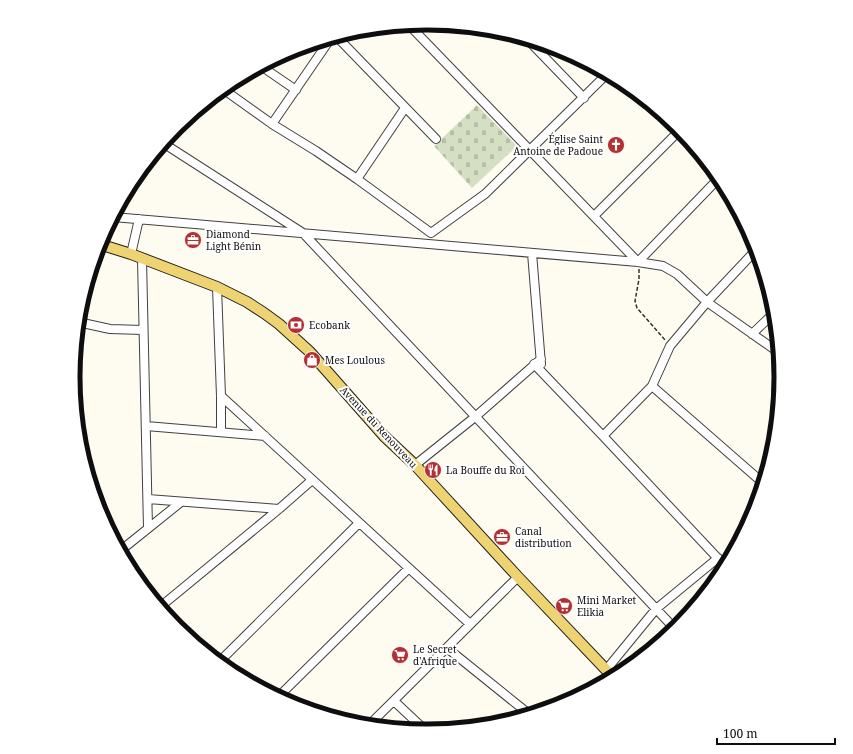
<svg xmlns="http://www.w3.org/2000/svg" width="853" height="754" font-family="'Noto Serif',serif">
<style>
.cemetery{fill:url(#cemetery-stones)}
.lines{fill:none;stroke-linecap:round;stroke-linejoin:round}
.minor-casing{stroke:#414141;stroke-width:10}
.major-casing{stroke:#1f1f1f;stroke-width:12}
.path{stroke:#303030;stroke-width:1.5;stroke-dasharray:4 2;stroke-linecap:butt}
.minor{stroke:#fff;stroke-width:8}
.major{stroke:#edd372;stroke-width:10}
.labels{text-anchor:middle;dominant-baseline:central;stroke-width:4;stroke-linejoin:round;paint-order:stroke}
.poi-label{font-size:10px;fill:#0e0e0e;stroke:#fff;text-anchor:start}
.street-label{font-size:10px;fill:#0e0e0e;stroke:#fff}
.rim{fill:none;stroke:#0e0e0e;stroke-width:5}
</style>
<defs>
<pattern id="cemetery-stones" width="16" height="16" patternUnits="userSpaceOnUse"><rect width="16" height="16" fill="#d5dfc3"/><path d="M2 7V4a2 2 0 0 1 4 0v3zM10 15v-3a2 2 0 0 1 4 0v3z" fill="#b6bea6"/></pattern>
</defs>
<rect width="100%" height="100%" fill="#fefcf1"/>
<path class="cemetery" d="M477 105 517 146 472 188 434 146Z"/>
<g class="lines">
<g class="minor-casing">
<path id="minor" d="M409 25 638 262
M336 36 436 139
M527 39 584 98
M261 66 296 90
M223 89 272 124 316 151 357 179 431 233 485 194 607 74
M272 124 331 38
M163 143 303 233 675 629
M357 179 405 108
M594 216 680 130
M113 217 638 262 663 266 677 274 707 302 778 352
M532 253 541 364
M131 254 139 219
M142 259 148 528
M638 262 719 178
M217 287 221 396V432
M78 322 110 329 143 330
M752 334 774 313
M534 364 603 436 725 566
M652 386 763 483
M221 396 470 624
M146 426 265 436
M603 436 652 386 670 346 707 302 756 250
M415 465 475 417 541 359
M148 499 279 509
M120 551 181 502
M160 607 279 509 312 480
M447 648 529 714
M219 662 359 523
M606 670 656 609 718 558
M278 697 409 568
M394 701 426 731
M369 725C419 676 468 626 518 577"/>
</g>
<g class="major-casing">
<path id="major" d="M99 244 131 254 217 287 247 302 264 313 279 324 310 352 384 436 415 465 518 577 613 677"/>
</g>
<path class="path" d="M639 269V279L635 301 637 308 665 340"/>
<use href="#minor" class="minor"/>
<use href="#major" class="major"/>
</g>
<defs>
<g id="church-disc" transform="scale(0.9)"><circle r="9.5" fill="#b33134" stroke="#fff"/><path d="M-1.2-6h2.4v3.5h3.3v2.4h-3.3V6h-2.4V-.1h-3.3v-2.4h3.3Z" fill="#fff"/></g>
<g id="office-disc" transform="scale(0.9)"><circle r="9.5" fill="#b33134" stroke="#fff"/><path d="M-6-3h4V-5.5h4V-3h4V5H-6ZM-1-4.5V-3h2v-1.5ZM-6 0V1H6V0Z" fill="#fff"/></g>
<g id="bank-disc" transform="scale(0.9)"><circle r="9.5" fill="#b33134" stroke="#fff"/><path d="M-6-4H6V4H-6ZM0-2.3a2.3 2.3 0 1 0 0 4.6a2.3 2.3 0 1 0 0-4.6Z" fill="#fff"/></g>
<g id="shop-disc" transform="scale(0.9)"><circle r="9.5" fill="#b33134" stroke="#fff"/><path d="M-5-2.5h2.3a2.7 3.5 0 0 1 5.4 0H5L5.5 6h-11ZM-1.5-2.5h3a1.5 2.3 0 0 0-3 0Z" fill="#fff"/></g>
<g id="restaurant-disc" transform="scale(0.9)"><circle r="9.5" fill="#b33134" stroke="#fff"/><path d="M-5-6h1v4h1v-4h1v4h1v-4h1v5L-1.5 .5V6h-2V.5L-5-1ZM5-6V6H3V1.5H1.5Q1.5-4 5-6Z" fill="#fff"/></g>
<g id="supermarket-disc" transform="scale(0.9)"><circle r="9.5" fill="#b33134" stroke="#fff"/><path d="M-6-5.5h2.5l.6 2H6L4.5 2H-2.5L-4.4-4H-6ZM-1.5 3.2a1.3 1.3 0 1 0 .1 0ZM3 3.2a1.3 1.3 0 1 0 .1 0Z" fill="#fff"/></g>
</defs>
<g fill-rule="evenodd">
<use href="#church-disc" x="616" y="145"/>
<use href="#office-disc" x="193" y="240"/>
<use href="#bank-disc" x="296" y="325"/>
<use href="#shop-disc" x="312" y="360"/>
<use href="#restaurant-disc" x="433" y="470"/>
<use href="#office-disc" x="502" y="537"/>
<use href="#supermarket-disc" x="564" y="606"/>
<use href="#supermarket-disc" x="400" y="655"/>
</g>
<g class="labels">
<g class="poi-label">
<text x="603" y="139" text-anchor="end">Église Saint<tspan x="603" dy="12">Antoine de Padoue</tspan></text>
<text x="206" y="234">Diamond<tspan x="206" dy="12">Light Bénin</tspan></text>
<text x="309" y="325">Ecobank</text>
<text x="325" y="360">Mes Loulous</text>
<text x="446" y="470">La Bouffe du Roi</text>
<text x="515" y="531">Canal<tspan x="515" dy="12">distribution</tspan></text>
<text x="577" y="600">Mini Market<tspan x="577" dy="12">Elikia</tspan></text>
<text x="413" y="649">Le Secret<tspan x="413" dy="12">d'Afrique</tspan></text>
</g>
<g class="street-label">
<text transform="translate(379 427) rotate(47)">Avenue du Renouveau</text>
</g>
</g>
<path d="M0 0H853V754H0ZM80 377a347 347 0 1 1 694 0a347 347 0 1 1-694 0Z" fill="#fff" fill-rule="evenodd"/>
<path class="rim" d="M80 377a347 347 0 1 1 694 0a347 347 0 1 1-694 0Z"/>
<path d="M717 738v6h118v-6" fill="none" stroke="#0e0e0e" stroke-width="2"/>
<text x="723" y="738" font-size="12" fill="#0e0e0e" stroke="#ffffff" stroke-width="3" paint-order="stroke">100 m</text>
</svg>
